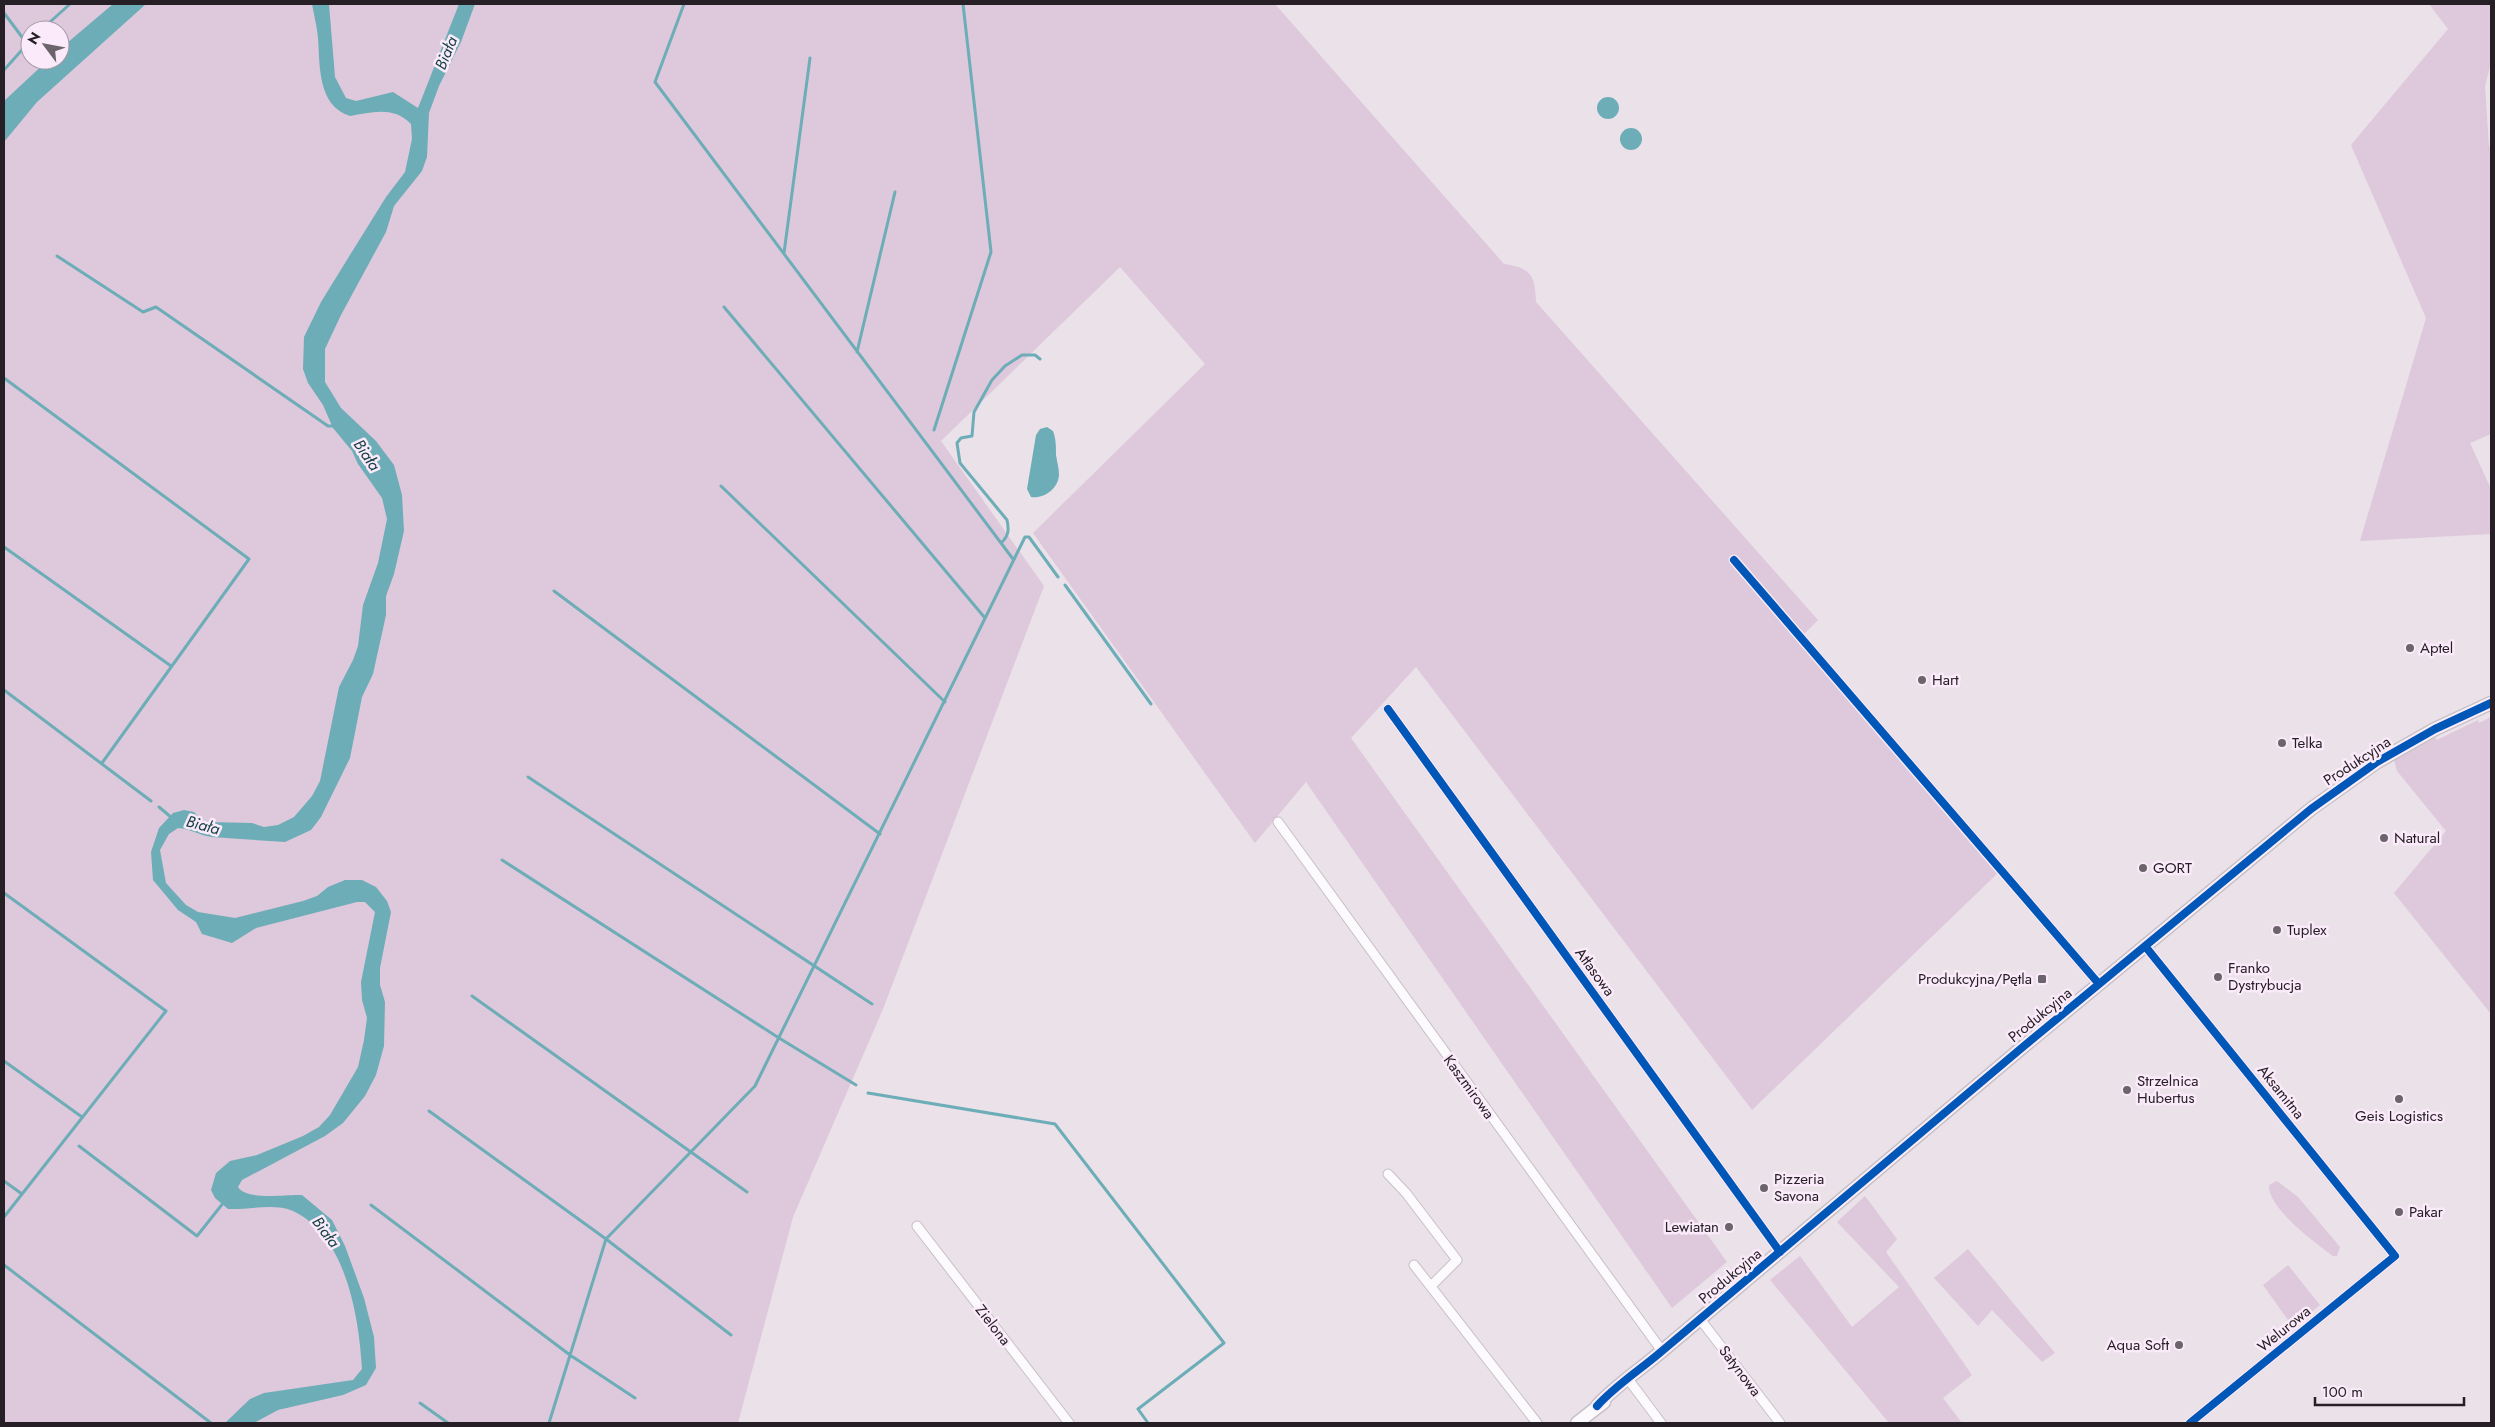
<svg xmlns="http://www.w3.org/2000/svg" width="2495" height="1427" font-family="Jost,sans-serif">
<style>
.green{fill:#dec8dc;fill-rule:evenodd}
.water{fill:#6dadb7}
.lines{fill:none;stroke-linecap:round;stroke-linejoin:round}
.stream{stroke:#6dadb7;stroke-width:3}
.street-casing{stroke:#c7c0c6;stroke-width:11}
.secondary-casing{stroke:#c7c0c6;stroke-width:15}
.street{stroke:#fcfafc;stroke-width:9}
.secondary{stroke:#fcfafc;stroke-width:12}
.cycleway-casing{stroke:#fbeaf9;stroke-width:11}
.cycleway{stroke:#0057b8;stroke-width:8}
.poi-dot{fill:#6b646a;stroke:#fbeaf9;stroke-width:2}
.labels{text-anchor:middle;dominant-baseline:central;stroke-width:5;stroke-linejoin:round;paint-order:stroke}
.poi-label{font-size:15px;fill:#262026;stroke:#fbeaf9;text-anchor:start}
.street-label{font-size:15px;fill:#262026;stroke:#fbeaf9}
.water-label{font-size:16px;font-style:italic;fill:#154146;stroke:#fbeaf9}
</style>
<rect width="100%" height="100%" fill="#eae1e9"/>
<path class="green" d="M4 4H1275L1504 264C1531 268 1535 275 1536 302L1818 620 1800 638 2001 870 1752 1110 1416 667 1351 738 1727 1262 1672 1308 1306 782 1255 843 1033 533 1205 364 1120 267 941 441 1044 586 883 1009 793 1217 738 1423H4ZM30 30H60V60H30Z
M2429 4H2491V63L2485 86 2489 146 2491 147V434L2470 443 2491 489V534L2360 541 2426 318 2351 145 2448 29Z
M2491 717V1014L2394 893 2446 831 2397 771 2394 760 2435 737 2437 740 2478 720 2479 723Z
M2277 1181 2298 1197 2340 1247 2337 1256H2333C2316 1243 2268 1209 2269 1185Z
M1865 1196 1897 1239 1886 1252 1972 1375 1943 1398 1962 1423H1889L1770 1280 1800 1256 1852 1327 1899 1287 1837 1222Z
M1968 1249 2055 1353 2042 1362 1992 1310 1978 1326 1934 1278Z
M2288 1265 2320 1305 2293 1327 2263 1285Z"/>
<path class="water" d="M113 4H146L37 102 4 142V101L48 60H60V49Z
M312 4H329L335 77 346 98 356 101 393 92 418 108 459 4H475L461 42 439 86 429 113 427 157 422 171 394 206 386 232 341 315 325 349V382L341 408 376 441 394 465 402 495 404 531 394 574 386 596V615L373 674 362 697 350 758 321 817 311 830 285 842 211 837C199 835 191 829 178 828L169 834 160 850 166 883 186 905 198 912 235 918 303 901 317 896 328 887 345 880H362L376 887 387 901 391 912 380 968V985L385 1002 384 1046 376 1075 365 1096 343 1123 325 1136 242 1180 238 1187C247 1201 287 1194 302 1195L332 1220 345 1246 364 1298 374 1337 376 1368 366 1385 343 1395 278 1410 254 1423H225L250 1399 264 1393 353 1380 362 1369C359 1317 346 1235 293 1211 274 1203 248 1210 228 1209L215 1198 211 1190 216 1173 230 1161 257 1155 303 1136 319 1127 330 1115 358 1067 364 1040 367 1018 362 1000 361 982 375 912 365 902H357L256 928 232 943 202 934 196 922 178 910 153 880 151 852 159 828 173 813 184 810 194 812 201 820 208 822 252 823 264 827 278 825 294 817 312 796 320 781 339 687 353 660 358 646 363 605 378 563 387 519 382 498 358 464 352 451 333 428 323 405 308 383 303 369 304 337 321 302 345 263 386 197 405 172 412 139 411 124C394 106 372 112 350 116 317 106 320 64 318 38 317 27 314 15 312 4Z
M1597 108a11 11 0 1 1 22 0a11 11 0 1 1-22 0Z
M1620 139a11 11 0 1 1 22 0a11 11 0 1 1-22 0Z
M1047 427 1053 431C1056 439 1056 446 1056 455 1057 462 1059 468 1059 475 1058 489 1044 499 1031 497L1027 489 1036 435 1040 429Z"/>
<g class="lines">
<path class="stream" d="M684 4 655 82 1013 559
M4 13 28 45
M41 30 70 4
M4 70 30 41
M784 253 810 58
M57 256 143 312 156 307 328 426H336
M724 307 985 618
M857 352 895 192
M4 378 249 559 102 763
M934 430 991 252 963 4
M721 486 945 702
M1001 543C1009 536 1009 529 1007 520L960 463 957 443 961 438 972 436 974 412 992 380 1005 366 1022 355H1035L1040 359
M4 547 171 666
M1065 585 1151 704
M554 591 880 834
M4 690 151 801
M528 777 872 1004
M159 807 172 818
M502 860 779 1038 856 1085
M4 893 166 1011 4 1217
M472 996 747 1192
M4 1061 82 1117
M868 1093 1055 1124 1224 1343 1138 1409 1148 1423
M429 1111 606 1239 731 1335
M79 1146 197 1236 224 1202
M4 1181 22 1194
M371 1205 570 1355 635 1398
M4 1265 211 1423
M420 1403 448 1423
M549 1423 606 1239 755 1086 1025 537H1029L1058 577"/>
<g class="street-casing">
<path id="street" d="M1734 560 2099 984
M1388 709 1780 1252
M1278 822 1662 1351
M2145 946 2395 1256 2190 1423
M1388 1174 1406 1193 1457 1260 1431 1286
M917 1226 1069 1423
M1414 1265 1537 1423
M1700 1319 1780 1423
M1628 1379 1661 1423"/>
</g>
<g class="secondary-casing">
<path id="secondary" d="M1597 1406C1616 1385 1640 1370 1662 1351L2024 1046 2311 809 2377 762 2435 729 2491 703
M1577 1423 1604 1402"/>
</g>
<use href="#street" class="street"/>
<use href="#secondary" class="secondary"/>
<g class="cycleway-casing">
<path id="cycleway" d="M1734 560 2099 984
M1388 709 1780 1252
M2145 946 2395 1256 2190 1423
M1597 1406C1616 1385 1640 1370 1662 1351L2024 1046 2311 809 2377 762 2435 729 2491 703"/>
</g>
<use href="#cycleway" class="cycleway"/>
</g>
<g class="poi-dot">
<circle cx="2410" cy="648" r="5"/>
<circle cx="1922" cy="680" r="5"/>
<circle cx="2282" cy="743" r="5"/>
<circle cx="2384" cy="838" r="5"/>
<circle cx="2143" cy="868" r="5"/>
<circle cx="2277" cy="930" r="5"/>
<circle cx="2218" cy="977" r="5"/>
<rect x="2037" y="974" width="10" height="10" rx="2.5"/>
<circle cx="2127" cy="1090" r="5"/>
<circle cx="2399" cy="1099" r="5"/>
<circle cx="1764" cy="1188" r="5"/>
<circle cx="2399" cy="1212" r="5"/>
<circle cx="1729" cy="1227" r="5"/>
<circle cx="2179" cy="1345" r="5"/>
</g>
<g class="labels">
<g class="poi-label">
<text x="2420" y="648">Aptel</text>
<text x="1932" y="680">Hart</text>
<text x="2292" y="743">Telka</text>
<text x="2394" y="838">Natural</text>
<text x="2153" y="868">GORT</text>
<text x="2287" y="930">Tuplex</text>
<text x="2228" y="968">Franko<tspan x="2228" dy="17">Dystrybucja</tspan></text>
<text x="2032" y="979" text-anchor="end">Produkcyjna/Pętla</text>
<text x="2137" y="1081">Strzelnica<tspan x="2137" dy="17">Hubertus</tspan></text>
<text x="2399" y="1116" text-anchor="middle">Geis Logistics</text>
<text x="1774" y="1179">Pizzeria<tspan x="1774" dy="17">Savona</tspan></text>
<text x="2409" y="1212">Pakar</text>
<text x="1719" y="1227" text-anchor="end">Lewiatan</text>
<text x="2169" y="1345" text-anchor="end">Aqua Soft</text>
</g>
<g class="street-label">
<text transform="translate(2357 761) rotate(-33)">Produkcyjna</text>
<text transform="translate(1595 972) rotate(54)">Atłasowa</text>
<text transform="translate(2040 1015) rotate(-39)">Produkcyjna</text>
<text transform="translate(1469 1087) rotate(54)">Kaszmirowa</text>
<text transform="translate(2281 1092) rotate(51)">Aksamitna</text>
<text transform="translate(1730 1276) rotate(-40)">Produkcyjna</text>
<text transform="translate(993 1325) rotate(52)">Zielona</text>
<text transform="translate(2284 1329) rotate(-39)">Welurowa</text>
<text transform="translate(1740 1371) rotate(53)">Satynowa</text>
</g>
<g class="water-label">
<text transform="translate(446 53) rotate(-68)">Biała</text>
<text transform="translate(367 455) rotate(56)">Biała</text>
<text transform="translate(203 825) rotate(15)">Biała</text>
<text transform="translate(326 1232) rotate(53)">Biała</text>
</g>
</g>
<rect width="2495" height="1427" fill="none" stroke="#262026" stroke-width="10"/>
<g transform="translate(45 45) rotate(302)"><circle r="24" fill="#fbeaf9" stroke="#a699a5"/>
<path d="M0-4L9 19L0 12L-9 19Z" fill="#6b646a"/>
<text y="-8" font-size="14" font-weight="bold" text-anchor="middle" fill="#262026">N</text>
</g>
<path d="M2315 1397v8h149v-8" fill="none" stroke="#262026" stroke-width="2.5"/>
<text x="2322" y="1397" font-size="15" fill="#262026" stroke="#fbeaf9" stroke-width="4" paint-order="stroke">100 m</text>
</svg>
